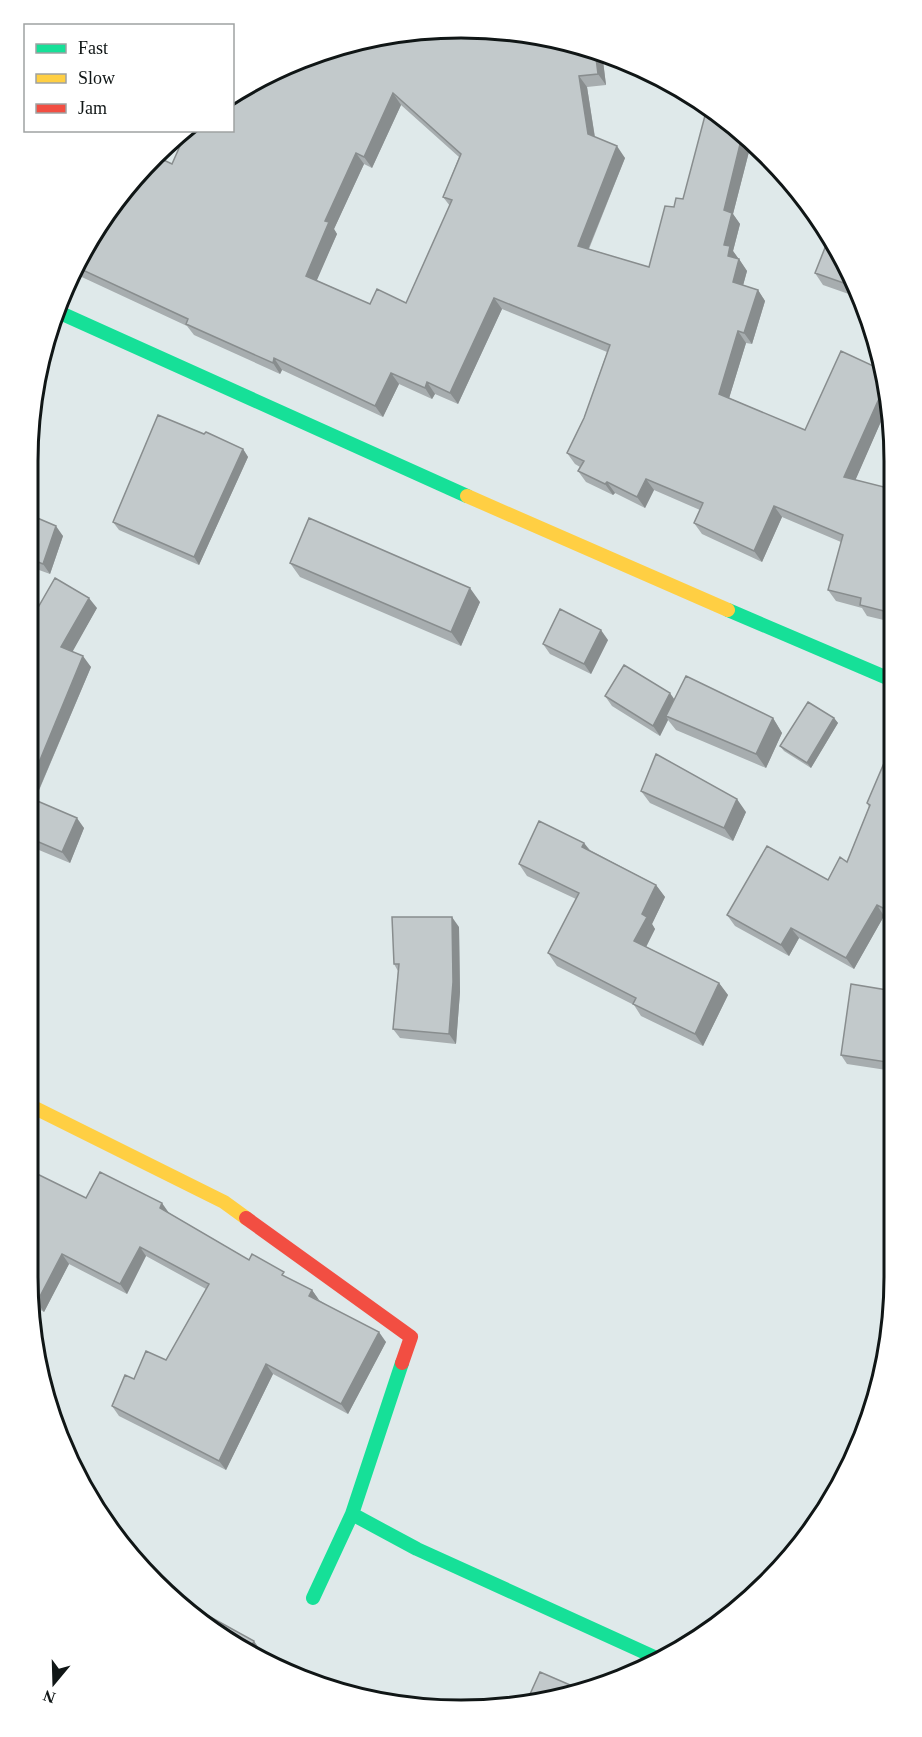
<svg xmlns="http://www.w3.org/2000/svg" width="922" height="1737" font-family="Georgia,serif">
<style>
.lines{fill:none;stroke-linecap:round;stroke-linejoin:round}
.fast{stroke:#16e098;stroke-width:14}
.slow{stroke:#ffcf43;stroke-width:14}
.jam{stroke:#f24e42;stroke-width:14}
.wall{fill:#a7adaf;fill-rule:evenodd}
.shaded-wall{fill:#888d8e}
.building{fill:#c2c9cb;stroke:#888d8e;stroke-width:1.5;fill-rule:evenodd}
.rim{fill:none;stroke:#101616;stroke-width:3}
</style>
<rect width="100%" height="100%" fill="#dfe9ea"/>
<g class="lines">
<path class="fast" d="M56 311 467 496
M728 610 892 680
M352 1514 417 1549 661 1660
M313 1598 352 1514 402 1363"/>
<path class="slow" d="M467 496 728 610
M27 1104 224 1202 246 1218"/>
<path class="jam" d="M246 1218 411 1337 402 1363"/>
</g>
<path class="wall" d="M574 42 602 53 606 85 587 87 595 137 625 158 589 249 649 267 674 207 747 135 752 140 733 214 740 224 733 251 738 258V259H739L747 271 743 285 758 290 765 301 752 344 746 343 729 398 805 430 882 370 890 401 855 480 892 489V622L867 616 862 608 836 601 828 590 841 542 782 517 762 562 702 534 694 523 700 510 654 490 645 508 615 493 613 495 586 482 578 471 580 467 575 464 567 453 584 418 607 352 502 309 458 404 435 394 432 399 399 384 383 417 282 370 280 374 194 335 187 326 71 272 117 197 172 164 187 130ZM401 105 459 157 443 197 450 206 406 303 370 304 316 280 337 234 334 229 364 164 372 168Z
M830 235 862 295 863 299 823 285 815 273Z
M204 434 243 449 248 457 199 565 119 530 113 522Z
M28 514 63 536 50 574 28 566Z
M290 563 480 602 461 646 300 577Z
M97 608 72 651 91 667 35 800 84 828 70 863 27 845 28 625Z
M608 640 591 674 550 654 543 644Z
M605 696 674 699 773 718 782 733 766 768 676 730 668 720 660 736 612 706Z
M834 718 838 723 811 768 784 751 780 746Z
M892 750 893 920 884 916 854 969 799 938 789 956 735 926 727 915 828 880 847 862 869 807 867 803Z
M641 791 746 812 733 841 650 803Z
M584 843 590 850 656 885 665 897 652 924 655 929 646 947 719 983 728 995 703 1046 641 1016 634 1005 557 966 548 953 576 899 527 876 519 864Z
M459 927 460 992 456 1044 400 1038 393 1029 398 971 394 964Z
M893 991V1071L847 1064 841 1055Z
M86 1198 169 1213 249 1260 312 1290 319 1300 386 1342 348 1414 273 1374 226 1470 119 1416 112 1406 134 1379 166 1360 206 1289 146 1256 127 1294 69 1264 44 1312 32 1305 27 1276Z"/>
<path class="shaded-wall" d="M595 50 602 53 606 85 598 74Z
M579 76 587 87 596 145 588 134Z
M393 93 401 105 372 168 364 157Z
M743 132 747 135 752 140 733 214 740 224 733 251 738 258 735 267 728 256 724 245V210Z
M617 146 625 158 585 257 578 246Z
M356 153 364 164 334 229 337 234 314 287 306 276 325 221Z
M739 259 747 271 741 293 733 282Z
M758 290 765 301 752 344 744 333Z
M494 298 502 309 458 404 450 393Z
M738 331 746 343 727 405 719 394Z
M274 358 282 370 280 374 273 363Z
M391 373 399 384 383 417 375 406Z
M427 382 435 394 432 399 425 388Z
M886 383 890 401 852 488 844 477Z
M243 449 248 457 199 565 194 557Z
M646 479 654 490 645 508 637 497Z
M607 482 615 493 613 495 605 484Z
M774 506 782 517 762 562 754 551Z
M56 526 63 536 50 574 43 564Z
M470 588 480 602 461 646 451 632Z
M89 598 97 608 69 658 61 647Z
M601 630 608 640 591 674 584 664Z
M83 656 91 667 32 806 28 800V789Z
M670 693 677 703 666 716 668 720 660 736 653 726Z
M773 718 782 733 766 768 756 754Z
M834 718 838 723 811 768 807 763Z
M737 799 746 812 733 841 724 828Z
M77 818 84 828 70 863 62 852Z
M584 843 593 855 582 847Z
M656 885 665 897 652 924 655 929 643 953 634 941 642 914Z
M877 905 884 916 854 969 846 958Z
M452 917 459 927 460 992 456 1044 449 1034Z
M791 928 799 938 789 956 781 945Z
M719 983 728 995 703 1046 695 1034Z
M162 1203 169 1213 166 1218 160 1208Z
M140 1247 146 1256 127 1294 120 1284Z
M62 1254 69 1264 44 1312 37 1302Z
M312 1290 319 1300 309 1296Z
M379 1332 386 1342 348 1414 341 1404Z
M266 1364 273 1374 226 1470 219 1461Z
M254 1641 261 1651 259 1655 251 1647Z"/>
<path class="building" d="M490 28 574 42 595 50 598 74 579 76 588 134 617 146 578 246 649 267 665 206 674 207 676 198 683 199 707 108 743 132 724 210 732 213 724 245 730 246 728 256 739 259 733 282 758 290 744 333 738 331 719 394 805 430 841 351 882 370 886 383 844 477 892 489V613L860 605 861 598 828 590 843 535 774 506 754 551 694 523 703 503 646 479 637 497 607 482 605 484 578 471 584 461 567 453 584 418 610 345 494 298 450 393 427 382 425 388 391 373 375 406 274 358 273 363 186 324 188 319 74 266 117 197 155 156 172 164 187 130H232V93L244 85 322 50 405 31ZM393 93 461 154 443 197 452 200 406 303 377 289 370 304 306 276 329 222 325 221 356 153 364 157Z
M830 235 858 288 815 273Z
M158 415 204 434 206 432 243 449 194 557 113 522Z
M28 514 56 526 43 564 28 558Z
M309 518 470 588 451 632 290 563Z
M55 578 89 598 61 647 83 656 28 789V625Z
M560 609 601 630 584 664 543 644Z
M624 665 670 693 653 726 605 696Z
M686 676 773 718 756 754 666 716Z
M808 702 834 718 807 763 780 746Z
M890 749 892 750 893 913 877 905 846 958 791 928 781 945 727 915 767 846 828 880 840 857 847 862 870 805 867 803Z
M656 754 737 799 724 828 641 791Z
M28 797 77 818 62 852 27 837Z
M539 821 584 843 582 847 656 885 642 914 647 917 634 941 719 983 695 1034 633 1004 636 998 548 953 579 893 519 864Z
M392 917H452L453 982 449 1034 393 1029 399 964H394Z
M851 984 893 991V1063L841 1055Z
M27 1169 86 1198 100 1172 162 1203 160 1208 249 1260 252 1254 284 1272 282 1275 312 1290 309 1296 379 1332 341 1404 266 1364 219 1461 112 1406 125 1375 134 1379 146 1351 166 1360 209 1284 140 1247 120 1284 62 1254 37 1302 31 1299 27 1276Z
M194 1608 254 1641 251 1647 275 1660 274 1661 220 1637 193 1611Z
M540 1672 584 1691 574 1695 526 1703Z"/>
<path d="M0 0H922V1737H0ZM461 38H461A423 423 0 0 1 884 461V1277A423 423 0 0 1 461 1700H461A423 423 0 0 1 38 1277V461A423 423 0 0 1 461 38Z" fill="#fff" fill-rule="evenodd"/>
<path class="rim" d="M461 38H461A423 423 0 0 1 884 461V1277A423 423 0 0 1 461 1700H461A423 423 0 0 1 38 1277V461A423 423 0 0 1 461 38Z"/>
<rect x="24" y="24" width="210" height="108" fill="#ffffff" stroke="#9fa2a2" stroke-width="1.5"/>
<rect x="36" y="44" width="30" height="9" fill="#16e098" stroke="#9fa2a2" stroke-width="1.5"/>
<text x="78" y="54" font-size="18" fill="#101616">Fast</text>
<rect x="36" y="74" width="30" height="9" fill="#ffcf43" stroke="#9fa2a2" stroke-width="1.5"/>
<text x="78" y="84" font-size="18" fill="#101616">Slow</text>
<rect x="36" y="104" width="30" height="9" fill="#f24e42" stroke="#9fa2a2" stroke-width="1.5"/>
<text x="78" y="114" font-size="18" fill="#101616">Jam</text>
<g transform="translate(54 1683) rotate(199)" stroke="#ffffff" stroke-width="4.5" paint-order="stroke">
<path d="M0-4.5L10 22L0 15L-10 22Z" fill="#101616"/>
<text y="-9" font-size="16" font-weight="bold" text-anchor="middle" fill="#101616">N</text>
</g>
</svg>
